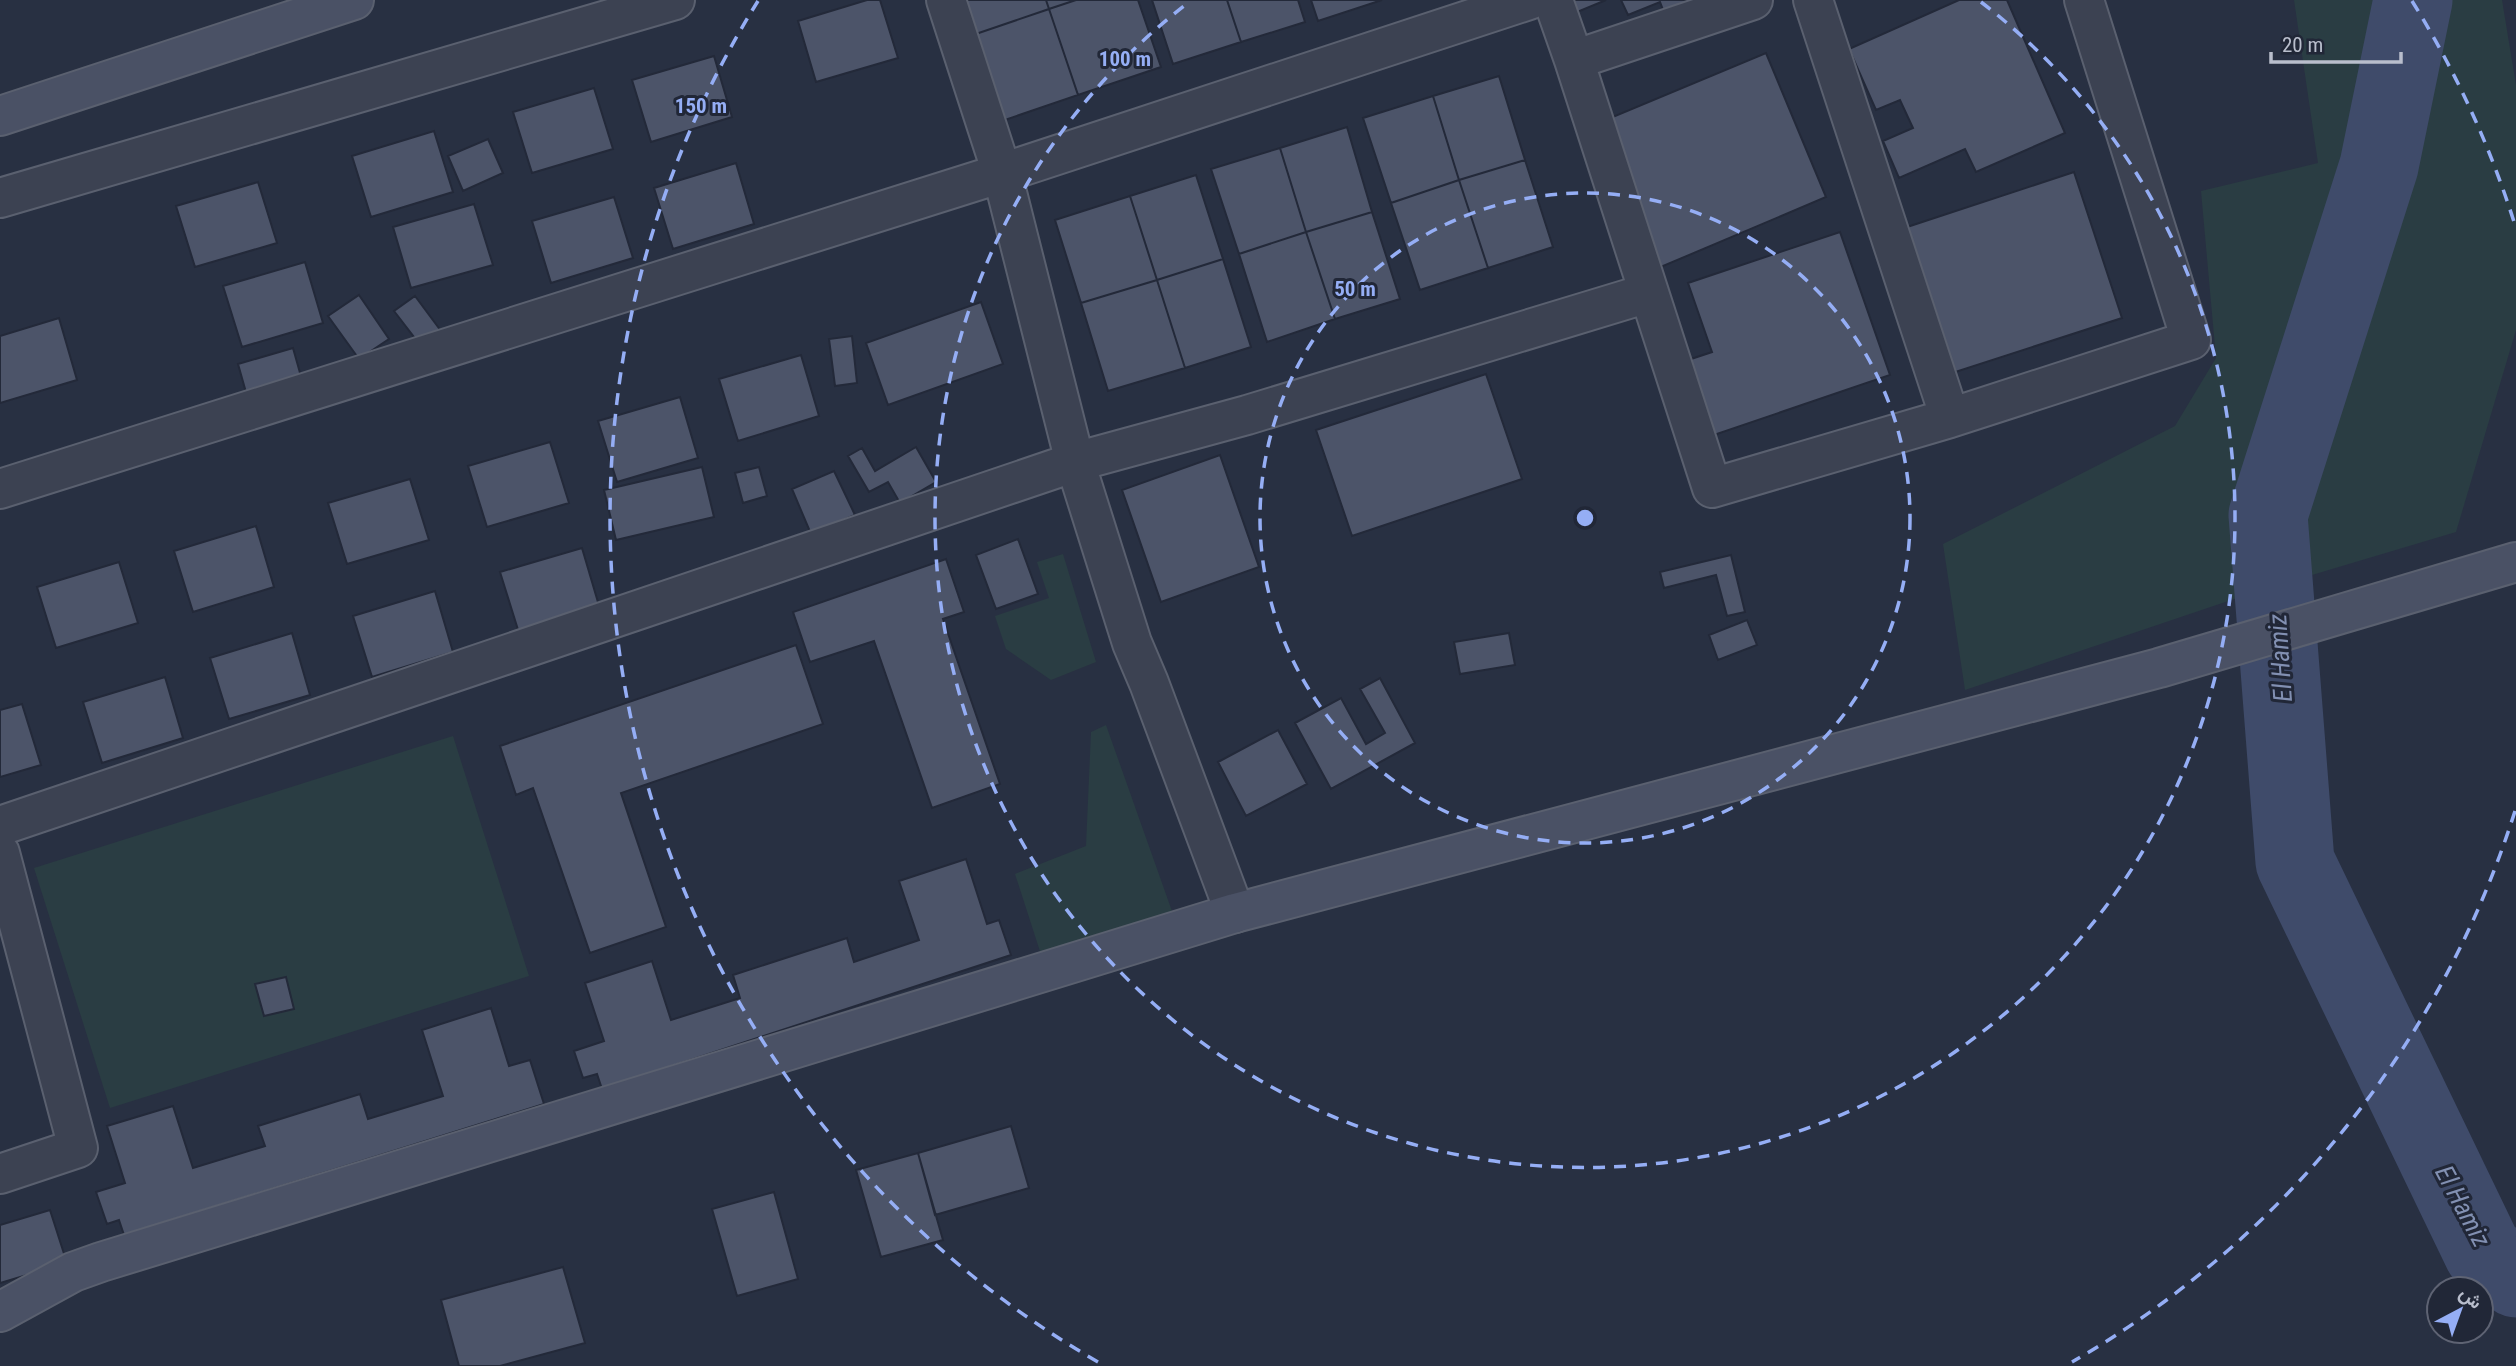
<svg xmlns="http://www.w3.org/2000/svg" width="2516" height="1366" font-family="'Roboto Condensed',Vazirmatn,sans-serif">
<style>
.green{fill:#2a3d43}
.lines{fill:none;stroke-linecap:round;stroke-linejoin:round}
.river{stroke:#3f4b6a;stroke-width:79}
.building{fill:#4c5469;stroke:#232939;stroke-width:2}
.street-casing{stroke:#5a606f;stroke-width:42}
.secondary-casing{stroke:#5a606f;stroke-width:42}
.street{stroke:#3c4252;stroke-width:38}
.secondary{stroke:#4a5165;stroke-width:38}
.ring{fill:none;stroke:#95aef5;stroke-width:3.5;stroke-dasharray:12 9}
.labels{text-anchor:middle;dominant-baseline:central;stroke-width:6;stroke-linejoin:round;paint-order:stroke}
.water-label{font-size:26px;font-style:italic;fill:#8290b2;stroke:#212737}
.centre{fill:#95aef5;stroke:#212737;stroke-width:3.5}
.ring-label{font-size:21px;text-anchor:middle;font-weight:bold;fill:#95aef5;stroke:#212737;stroke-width:6;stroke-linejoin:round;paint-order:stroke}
</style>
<rect width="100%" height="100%" fill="#283042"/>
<path class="green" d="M2294 0H2502L2516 85V330L2456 532 2252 593 1965 690 1943 544 2175 426 2216 358 2201 191 2318 163Z
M1063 554 1096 662 1051 680 1006 649 995 616 1049 598 1037 562Z
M1106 725 1179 931 1046 970 1015 874 1086 846 1091 732Z
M453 736 529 976 110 1108 34 868Z"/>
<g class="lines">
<path class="river" d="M2413 0 2379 166 2268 515 2295 862 2483 1252 2516 1278"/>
</g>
<path class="building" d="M867 0H880L898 58 816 82 798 21Z
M954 0H1046L1049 9 967 37Z
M1046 0H1076L1049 9Z
M1076 0H1138L1161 67 1078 95 1049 9Z
M1152 0H1227L1241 42 1173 64Z
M1227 0H1298L1305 22 1241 42Z
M1311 0H1382L1318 21Z
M1563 0H1606L1570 15Z
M1621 0H1714L1667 20 1660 2 1628 15Z
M1959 0H2007L2065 133 1976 172 1965 149 1899 178 1883 141 1913 128 1900 100 1876 110 1849 49Z
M1049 9 1078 95 996 123 967 37Z
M1766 53 1826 197 1656 269 1603 121Z
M714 56 732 117 651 142 632 80Z
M1499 76 1525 160 1459 180 1433 96Z
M594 88 613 149 532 173 513 112Z
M1433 96 1459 180 1391 203 1363 118Z
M1347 127 1372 212 1306 232 1280 148Z
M434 131 453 192 371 217 352 156Z
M488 139 503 173 463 191 448 156Z
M1280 148 1306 232 1239 254 1211 169Z
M1525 160 1553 247 1488 268 1459 180Z
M736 163 754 224 673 249 654 188Z
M2074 172 2122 318 1943 376 1895 231Z
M1196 175 1223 259 1157 280 1130 196Z
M1459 180 1488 268 1420 290 1391 203Z
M258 182 277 243 195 267 176 206Z
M1130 196 1157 280 1081 303 1055 220Z
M614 197 633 258 551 283 532 221Z
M474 204 493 265 411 288 393 227Z
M1372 212 1400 299 1335 319 1306 232Z
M1306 232 1335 319 1267 342 1239 254Z
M1840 232 1890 375 1711 436 1685 361 1712 352 1688 283Z
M1223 259 1251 347 1185 368 1157 280Z
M305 262 323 323 242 347 223 286Z
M1157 280 1185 368 1108 391 1081 303Z
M359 295 389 339 359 359 328 316Z
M415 296 441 331 421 346 394 311Z
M981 302 1003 364 888 405 866 343Z
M59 318 77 380 0 403V336Z
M852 336 857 383 835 386 829 339Z
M293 348 304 387 249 403 238 364Z
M801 355 819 416 738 441 719 379Z
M1486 374 1522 479 1352 536 1316 430Z
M680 397 698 458 617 482 598 421Z
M550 442 569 503 487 527 468 466Z
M916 447 936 482 900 503 888 482 869 492 848 456 862 448 875 471Z
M1220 455 1259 567 1161 602 1122 490Z
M702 467 714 517 616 540 604 490Z
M759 467 767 496 743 503 735 473Z
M834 471 855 515 811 534 792 489Z
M410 479 429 540 347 564 328 503Z
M256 526 274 587 193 612 174 551Z
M1018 539 1038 594 996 609 976 555Z
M582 548 600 609 519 633 500 572Z
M1731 555 1745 612 1727 616 1716 575 1664 588 1660 572Z
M946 559 964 612 943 619 1000 784 932 808 874 641 810 662 793 612Z
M119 562 138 623 56 648 37 587Z
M435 591 453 652 372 677 353 616Z
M1747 620 1757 645 1718 660 1709 635Z
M292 633 310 695 229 719 210 658Z
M1509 633 1515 665 1460 674 1454 642Z
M796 645 823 724 621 793 666 927 590 953 533 788 516 795 500 746Z
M165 677 183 738 102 763 83 702Z
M1380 678 1415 743 1331 789 1295 723 1341 698 1366 744 1385 733 1360 689Z
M22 704 41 765 0 777V710Z
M1278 730 1307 784 1246 816 1218 762Z
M966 859 987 924 999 920 1011 955 602 1089 597 1074 583 1078 574 1051 604 1041 585 983 652 961 671 1020 740 998 733 975 847 938 854 962 919 940 899 881Z
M286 977 294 1009 264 1016 255 984Z
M491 1008 509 1066 530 1060 544 1104 124 1235 119 1220 107 1224 96 1192 125 1183 107 1126 173 1106 193 1168 265 1146 258 1126 360 1094 368 1119 443 1096 422 1030Z
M1011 1126 1029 1188 935 1215 918 1153Z
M918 1153 943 1240 881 1257 856 1170Z
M774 1192 798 1279 737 1296 712 1209Z
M50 1210 67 1263 0 1283V1225Z
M563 1267 585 1343 500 1366H459L441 1300Z"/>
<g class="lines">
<g class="street-casing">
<path id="street" d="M946 0 1002 173 1075 462 1132 643 1149 683 1235 913
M1553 0 1574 60 1712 488 1950 418 2191 340 2084 0
M1813 0 1950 418
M1574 60 1753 0
M0 198 675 0
M0 489 1002 173 1529 0
M0 826 1075 462 1247 415 1648 293
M0 853 78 1148 0 1174"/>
</g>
<g class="secondary-casing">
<path id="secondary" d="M0 116 354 0
M0 1312 73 1272 101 1262 1235 913 2159 668 2516 562"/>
</g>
<use href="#street" class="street"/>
<use href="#secondary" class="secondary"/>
</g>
<g class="ring">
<circle cx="1585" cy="518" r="325"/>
<path d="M1981 2A650 650 0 1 1 1189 2"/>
<path d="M2515 811A975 975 0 0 1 2072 1362M1098 1362A975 975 0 0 1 758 1M2412 1A975 975 0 0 1 2515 225"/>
</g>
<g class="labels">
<g class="water-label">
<text transform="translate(2280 658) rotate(-94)">El Hamiz</text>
<text transform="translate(2463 1206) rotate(62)">El Hamiz</text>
</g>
</g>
<circle cx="1585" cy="518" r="10" class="centre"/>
<g class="ring-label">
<text x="1125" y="66">100 m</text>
<text x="701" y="113">150 m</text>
<text x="1355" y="296">50 m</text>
</g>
<g transform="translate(2460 1310) rotate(41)"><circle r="33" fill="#212737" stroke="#5e6373" stroke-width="2"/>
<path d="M0-5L12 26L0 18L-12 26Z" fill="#95aef5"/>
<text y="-10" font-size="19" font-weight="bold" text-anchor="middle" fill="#b9becc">ش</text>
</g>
<path d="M2271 52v10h130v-10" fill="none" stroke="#b9becc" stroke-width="3.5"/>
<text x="2282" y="52" font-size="21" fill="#b9becc" stroke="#212737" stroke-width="5" paint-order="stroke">20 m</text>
</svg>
